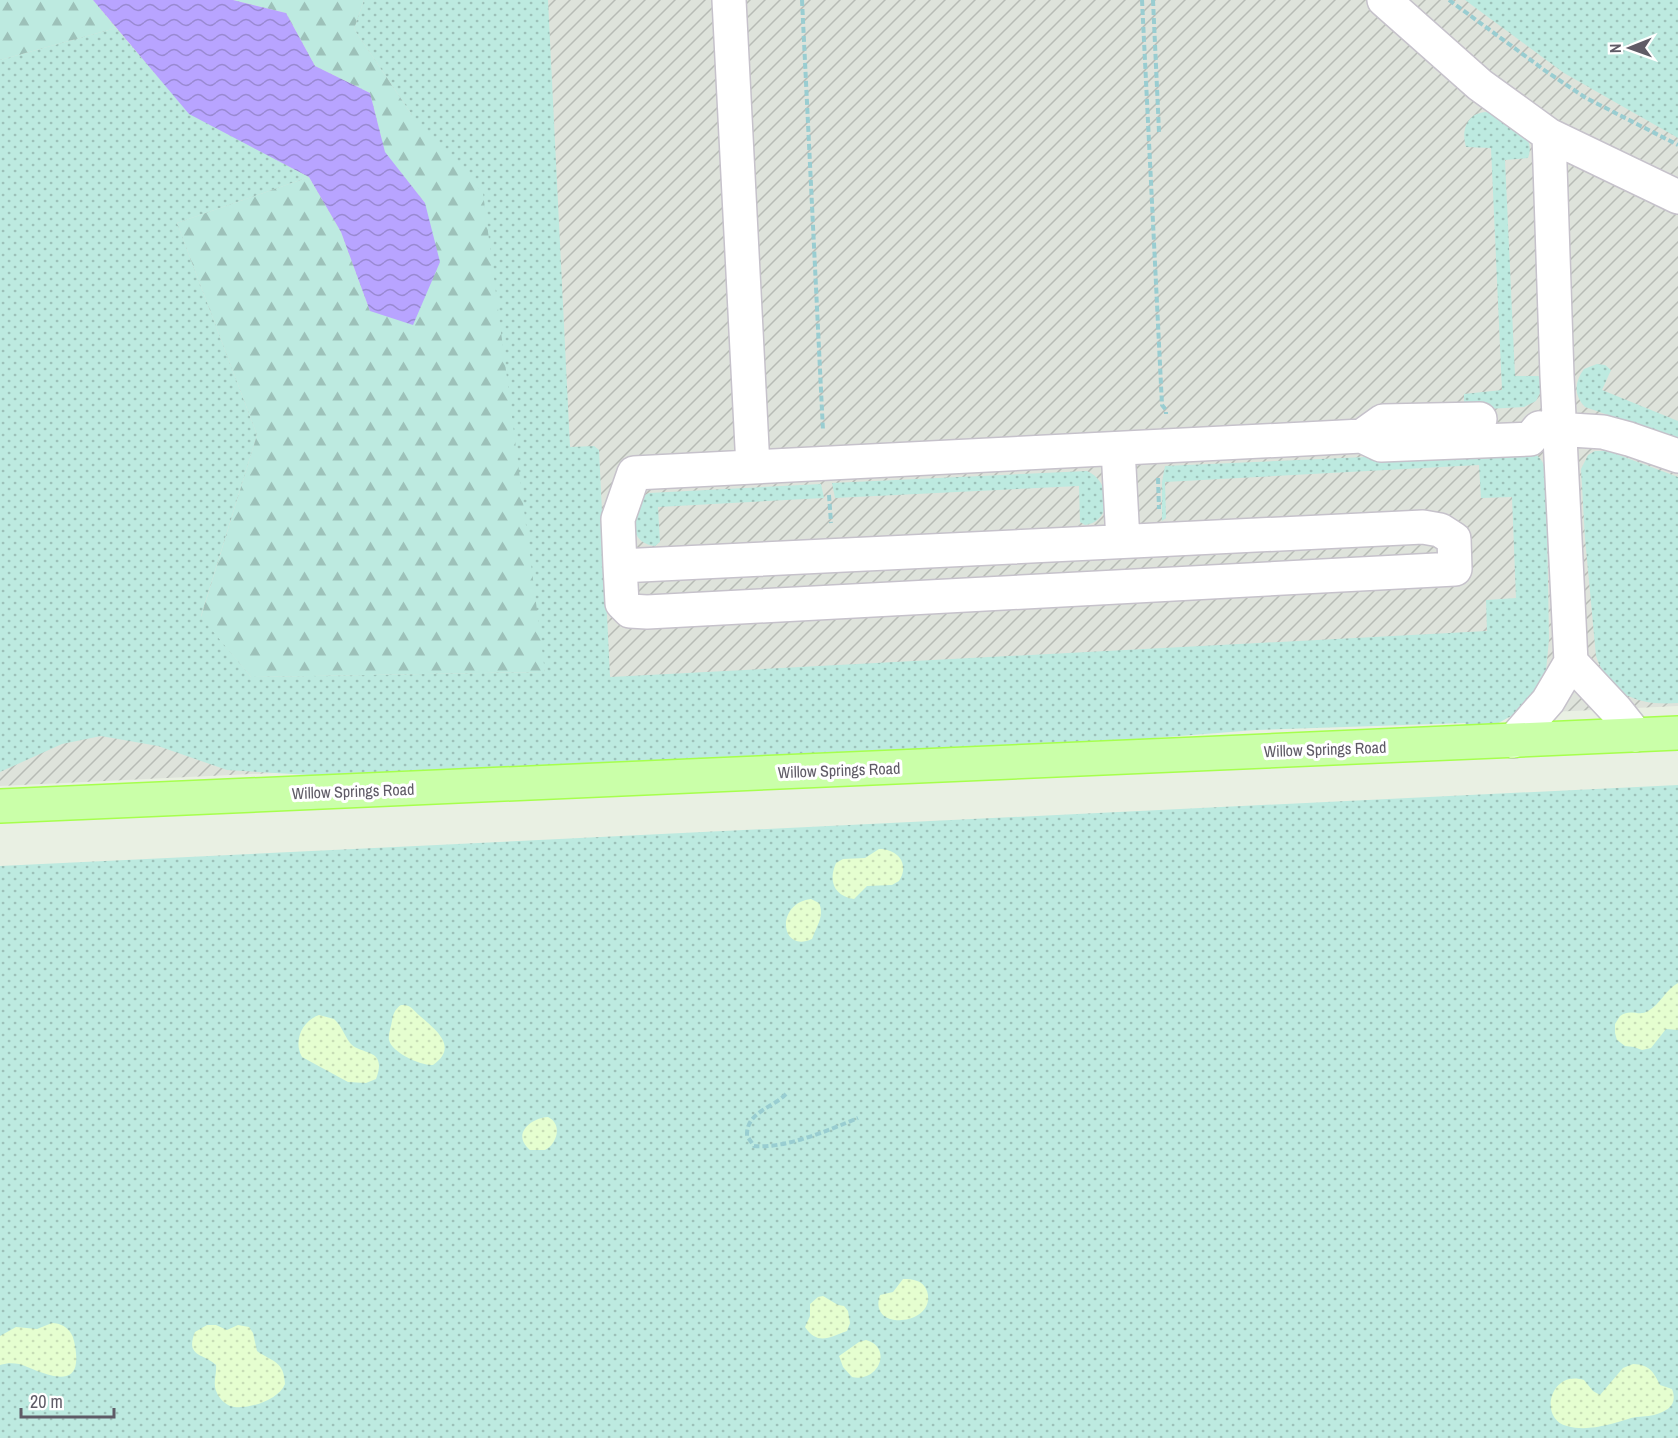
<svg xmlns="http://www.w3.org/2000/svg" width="1678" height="1438" font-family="'Archivo Narrow',sans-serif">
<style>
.industrial{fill:url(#industrial-furrows)}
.grass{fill:url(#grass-dots)}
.forest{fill:url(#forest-firs)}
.sand{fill:url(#sand-dots)}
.water{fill:url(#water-waves)}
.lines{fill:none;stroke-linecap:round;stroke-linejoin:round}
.minor-casing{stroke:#c6c2cb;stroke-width:36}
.major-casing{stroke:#a6ff4d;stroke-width:36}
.path{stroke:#99cdd1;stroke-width:4;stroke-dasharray:6 3;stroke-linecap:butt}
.minor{stroke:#fff;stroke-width:33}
.major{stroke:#caffa9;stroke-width:33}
.labels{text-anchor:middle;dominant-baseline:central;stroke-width:6;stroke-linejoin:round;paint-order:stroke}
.street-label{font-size:16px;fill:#5f5b66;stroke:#fff}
</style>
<defs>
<pattern id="industrial-furrows" width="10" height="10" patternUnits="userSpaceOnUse" patternTransform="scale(1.5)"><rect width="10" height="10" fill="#dee3db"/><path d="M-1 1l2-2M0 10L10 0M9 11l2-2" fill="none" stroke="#b7bbb5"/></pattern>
<pattern id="grass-dots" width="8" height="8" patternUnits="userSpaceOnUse" patternTransform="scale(1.5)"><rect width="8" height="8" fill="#bdeae0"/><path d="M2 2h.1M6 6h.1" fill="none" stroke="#9dc1b9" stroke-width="1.8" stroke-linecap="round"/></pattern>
<pattern id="forest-firs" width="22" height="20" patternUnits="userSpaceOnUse" patternTransform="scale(1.5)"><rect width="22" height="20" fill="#bdeae0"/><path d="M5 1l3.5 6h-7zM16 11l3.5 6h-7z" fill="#9dc1b9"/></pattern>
<pattern id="sand-dots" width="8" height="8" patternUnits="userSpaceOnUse" patternTransform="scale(1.5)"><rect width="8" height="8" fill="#e5fed0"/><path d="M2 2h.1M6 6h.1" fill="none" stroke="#c7dcb5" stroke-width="1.8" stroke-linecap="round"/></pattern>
<pattern id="water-waves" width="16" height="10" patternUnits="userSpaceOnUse" patternTransform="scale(1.5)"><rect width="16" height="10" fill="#b8a4ff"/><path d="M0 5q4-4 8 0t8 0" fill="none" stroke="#9989d2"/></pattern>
</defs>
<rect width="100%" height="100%" fill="#e9f0e3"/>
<path class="industrial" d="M0 0H1678V706L0 786Z"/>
<path class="grass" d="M364 0H548L570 447 594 446 599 450 610 677 1487 631 1486 600 1516 598 1512 497 1481 498 1479 465 1165 482 1166 518 1162 521V482L1165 466 1522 450C1536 453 1541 456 1546 470L1549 639 1546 671 1541 683 1523 707 1513 715 1493 726 1468 727 1465 723 1256 730 1064 745 362 775H309L227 770 158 746 101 736 62 744 0 772V60L116 28 189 113 309 177 177 223 257 435 201 616 251 677 545 672 412 115 354 29Z
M1465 0H1678V138L1564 73Z
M1486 112C1496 115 1521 131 1527 139 1531 145 1530 153 1528 158L1505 160 1515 376H1538L1541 378 1540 393 1536 401 1524 407 1467 410 1464 405V394L1502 390 1491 148 1466 147C1461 130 1467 113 1486 112Z
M1597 364 1605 365 1611 370 1602 390 1678 421V439L1585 407C1574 396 1574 382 1584 369Z
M1595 451H1608L1678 477V703C1639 706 1610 696 1596 656L1585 538 1581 469 1588 455Z
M1087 471C1111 481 1114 521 1085 525L1080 522 1079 486 835 498 832 483Z
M821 484 824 498 658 507 660 542 655 546C626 542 635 516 641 497L649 493Z
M1678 785V1438H0V866Z"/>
<path class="forest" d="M0 0H93L116 28 0 60Z
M233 0H364L354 29 412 115 483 193 545 672 251 677 201 617 257 435 177 223 309 177 341 232 370 311 425 203 385 153 370 93 315 66 286 13Z"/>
<path class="sand" d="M879 849C898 849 910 864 899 881L892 885 867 886 854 899C834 896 828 881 836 863L843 859 865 858Z
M811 899 819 903C825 916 816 927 812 939 780 954 775 903 811 899Z
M1678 983V1030L1666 1029 1651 1048 1642 1050 1634 1047 1625 1046 1617 1040 1615 1033V1024L1620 1016C1631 1008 1639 1017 1648 1011 1660 1005 1665 990 1678 983Z
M401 1005C411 1004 413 1010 420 1016 436 1030 459 1047 433 1065 422 1066 392 1053 389 1040 388 1035 391 1027 392 1021 393 1014 395 1009 401 1005Z
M319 1015 334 1019C342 1026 344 1035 350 1043 361 1056 388 1047 376 1079L366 1083 348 1082 302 1057C293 1041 302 1021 319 1015Z
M548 1117C563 1124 557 1144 545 1150H530C511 1134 531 1118 548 1117Z
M903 1279C913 1279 923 1280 927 1291 938 1325 867 1333 880 1295L893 1292Z
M823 1296 838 1305 844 1306 848 1311 850 1323 847 1331C830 1337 818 1346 805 1327L810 1316V1304L818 1297Z
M52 1323C60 1323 68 1327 72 1335 75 1342 77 1355 76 1363 73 1391 33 1368 19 1364 12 1363 7 1363 0 1365V1336L16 1327 37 1329Z
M207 1325H216L227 1330 238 1325 249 1327 253 1333 257 1351C272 1362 284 1360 285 1384 279 1400 246 1411 230 1406 225 1404 219 1398 217 1393 212 1383 217 1375 216 1365 203 1353 185 1357 195 1332Z
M866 1340C893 1347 879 1383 852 1377L843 1367 839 1356 859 1342Z
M1633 1364C1650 1365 1653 1371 1660 1385L1672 1389C1678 1405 1668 1411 1654 1415 1647 1417 1639 1416 1631 1418 1612 1424 1588 1432 1567 1426 1538 1419 1550 1369 1584 1380L1593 1391 1600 1395 1623 1368Z"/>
<path class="water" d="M93 0H233L286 13 315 66 370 93 385 152 425 203 440 262 413 325 370 311 341 232 309 177 189 114Z"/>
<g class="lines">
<g class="minor-casing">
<path id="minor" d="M729 0 753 467
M1384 0 1480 85 1549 135 1678 197
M1540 428 1603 432 1629 439 1678 456
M1362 436 1383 421 1480 419
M1118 449 1123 541
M620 566 622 603 630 611 647 612 1455 569 1454 539 1440 530 1423 527 620 566 618 519 634 473 1362 436 1381 445 1530 439 1539 428
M1571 662 1616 710 1636 735
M1513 741 1548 701 1571 662 1557 376 1549 135"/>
</g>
<g class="major-casing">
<path id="major" d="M0 806 1678 733"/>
</g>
<path class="path" d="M802 0 823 431
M1142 0 1162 405 1166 410V414
M1153 0 1159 132
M1449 0 1547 72 1586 98 1678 145
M1158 478 1159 509
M829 495 831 523
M786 1094C771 1109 746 1112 747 1136L754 1146C785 1149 829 1130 858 1118"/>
<use href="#minor" class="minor"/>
<use href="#major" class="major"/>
</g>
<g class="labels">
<g class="street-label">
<text transform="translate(1325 749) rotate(-2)">Willow Springs Road</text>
<text transform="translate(839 770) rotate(-2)">Willow Springs Road</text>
<text transform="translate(353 791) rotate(-2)">Willow Springs Road</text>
</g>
</g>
<g transform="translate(1630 48) rotate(269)" stroke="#ffffff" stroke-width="4.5" paint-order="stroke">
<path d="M0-4.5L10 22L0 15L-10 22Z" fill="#5f5b66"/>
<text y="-9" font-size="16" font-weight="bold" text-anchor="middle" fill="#5f5b66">N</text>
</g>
<path d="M21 1408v9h93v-9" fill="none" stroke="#5f5b66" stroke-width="3"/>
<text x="30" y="1408" font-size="18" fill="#5f5b66" stroke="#ffffff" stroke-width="4.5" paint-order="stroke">20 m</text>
</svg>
